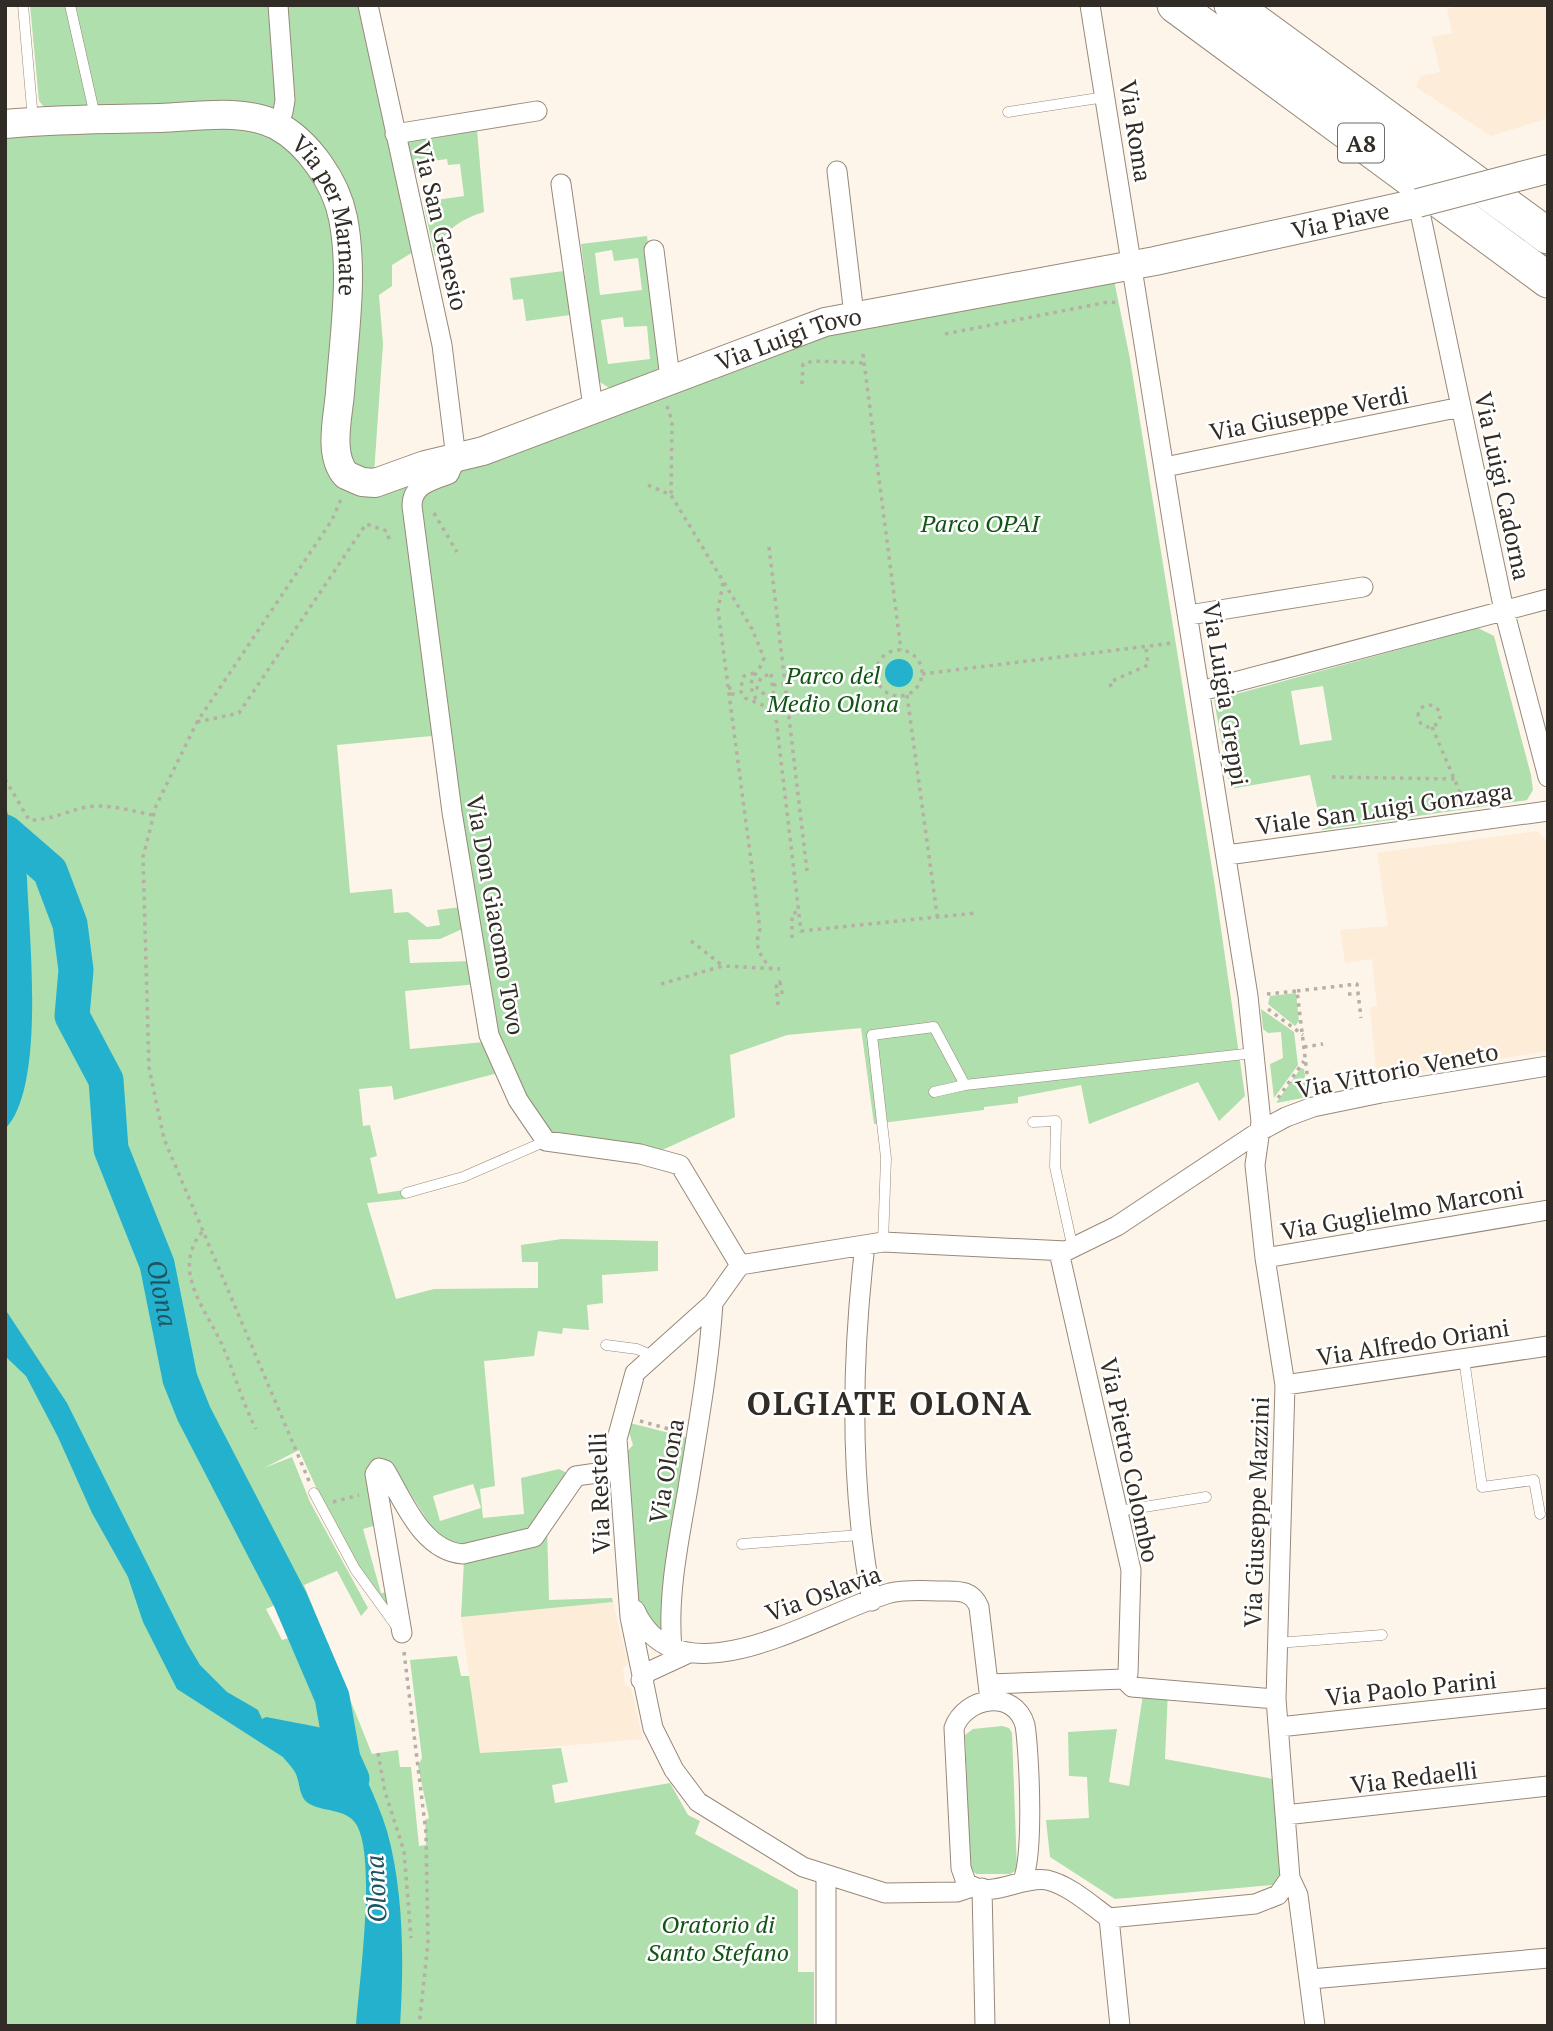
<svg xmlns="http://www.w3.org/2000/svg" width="1553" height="2031" font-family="'PT Serif',serif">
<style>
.built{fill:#fcecd8}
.green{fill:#aedfac;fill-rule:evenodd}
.water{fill:#24b1cd}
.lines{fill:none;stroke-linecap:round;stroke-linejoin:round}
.river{stroke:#24b1cd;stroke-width:35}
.lane-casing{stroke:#978979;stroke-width:11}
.street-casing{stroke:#978979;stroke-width:21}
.secondary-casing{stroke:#978979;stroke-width:30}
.highway-casing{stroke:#978979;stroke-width:37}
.path{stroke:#b7afa5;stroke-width:3.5;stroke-dasharray:3.5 5;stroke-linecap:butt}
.lane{stroke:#fff;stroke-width:10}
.street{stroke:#fff;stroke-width:19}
.secondary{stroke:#fff;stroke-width:28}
.highway{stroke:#fff;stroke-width:35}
.secondary-bridge-casing{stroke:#978979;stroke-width:30;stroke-linecap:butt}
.secondary-bridge{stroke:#fff;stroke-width:28}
.labels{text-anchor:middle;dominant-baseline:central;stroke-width:5;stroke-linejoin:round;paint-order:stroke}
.shield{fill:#fff;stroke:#6f6b66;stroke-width:2}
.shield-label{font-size:23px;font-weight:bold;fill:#312c25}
.street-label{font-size:24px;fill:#312c25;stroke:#fff}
.park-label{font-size:24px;font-style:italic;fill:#115514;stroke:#fff}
.water-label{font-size:26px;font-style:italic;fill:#1f5461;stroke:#fff}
.district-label{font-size:32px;font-weight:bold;letter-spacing:2px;fill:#312c25;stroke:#fff}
</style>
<rect width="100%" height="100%" fill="#fef5ea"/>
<path class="built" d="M1463 5H1548V118L1491 136 1416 87 1421 76 1440 72 1432 37 1452 33 1447 9Z
M1537 831 1548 842V1051L1377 1079 1370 1008 1377 1006 1372 959 1345 963 1340 930 1388 926 1377 853Z
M613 1602 628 1664 623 1668 625 1685 631 1688 643 1739 480 1753 461 1617Z"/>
<path class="green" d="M30 5H366L413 252 392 265V286L379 295 383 344 373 488 619 406 815 337 1114 280 1130 359 1215 887 1245 1096 1219 1121 1198 1082 1089 1124 1081 1085 1018 1097V1103L984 1107V1110L874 1124 861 1028 787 1035 730 1055 735 1117 660 1151 546 1141 503 1071 442 735 337 745 350 893 392 889 394 913 408 912 427 927 440 925 437 910 461 907 469 926 440 939 408 940 410 963 473 961 477 984 405 991 410 1049 484 1042 498 1073 394 1100 392 1086 359 1089 363 1126 370 1125 377 1156 370 1158 378 1194 404 1190 405 1199 367 1203 396 1299 434 1289 538 1288V1262H522L521 1245 562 1239 658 1241V1271L602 1275 603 1303 587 1305 589 1330 563 1328 562 1334 538 1331 534 1356 484 1361 495 1486 480 1489 483 1518 524 1514 521 1478 559 1469 569 1474 543 1519 524 1531 457 1546 438 1537 401 1479 377 1482 380 1524 363 1529 381 1593 391 1592 386 1605 382 1603 338 1535 299 1450 264 1468 292 1457 310 1502 368 1608 361 1616 337 1571 304 1585 372 1754 398 1750 400 1767H411L419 1846 426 1845 425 1820 429 1818 418 1766 422 1758 410 1660 457 1656 461 1676H469L480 1753 561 1748 568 1782 552 1785 555 1803 670 1783 688 1815 700 1821 695 1834 798 1890V1972H814V2026H5V129L46 109 39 101ZM473 1484 481 1508 440 1521 433 1496ZM275 1605 290 1637 289 1638 282 1640 266 1609Z
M477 130 484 212C459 220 442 231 435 257L424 206H429V201L464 196 460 164 448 165 447 159 424 162 425 172 416 173 407 141Z
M647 236 663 367 611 389 598 381 581 244ZM612 250 614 261 638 258 642 290 600 295 595 253ZM623 317 624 327 647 326 650 359 608 364 601 320Z
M564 271 570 315 526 321 523 299 513 300 510 278Z
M1478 628 1494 636 1531 775 1533 790 1527 800 1322 830 1310 775 1230 789 1214 700ZM1323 686 1332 740 1300 745 1291 691Z
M1296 993 1299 1021 1295 1026 1268 1004 1270 996Z
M1261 1009 1294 1032 1298 1065 1274 1098 1270 1064 1283 1058 1281 1032 1268 1033 1263 1029Z
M1301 1068 1304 1069 1308 1097 1276 1103Z
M626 1422 693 1439 667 1640 651 1630 634 1593 623 1456 633 1445Z
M547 1526 549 1600 612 1598 613 1602 461 1617 464 1560Z
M1144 1688 1168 1690 1165 1759 1273 1779 1284 1884 1115 1899 1050 1857 1046 1820 1089 1818 1087 1777 1069 1776 1068 1732 1117 1729 1109 1782 1129 1786Z
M1002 1726 1009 1728 1012 1733 1017 1870 1010 1874H976L970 1868 965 1735 973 1729Z"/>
<path class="water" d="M885 673a14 14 0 1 1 28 0a14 14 0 1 1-28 0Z
M5 806 24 858 27 878C29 936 46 1088 5 1129Z
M5 1309 67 1403 187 1643 200 1665 227 1692 258 1710 262 1719 266 1717 318 1727 346 1736C360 1767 377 1798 387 1831 404 1892 404 1963 400 2026H356C359 1983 377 1857 356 1824 346 1808 321 1812 308 1803 299 1797 300 1783 296 1774 293 1768 287 1762 283 1757L177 1689 143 1622 128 1577 92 1513 58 1437 26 1376 5 1356Z"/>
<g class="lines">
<path class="river" id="s1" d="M5 832 50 871 70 924 76 970 72 1016 106 1080 111 1149 157 1264 180 1379 194 1414 290 1599 332 1697 343 1759 352 1779"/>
<g class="lane-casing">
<path id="lane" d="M23 5 33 120
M70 5 95 116
M1008 112 1105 97
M934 1092 965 1085 1254 1053
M1033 1122 1056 1121 1055 1167 1073 1249
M406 1193 463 1177 546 1141
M883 1242 886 1158 872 1035 934 1027 965 1085
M606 1345 637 1349 653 1356
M1464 1359 1482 1487 1534 1480 1540 1514
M314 1493 355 1569 397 1627
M1119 1511 1206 1497
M742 1544 860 1535
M1277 1643 1382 1635"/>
</g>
<g class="street-casing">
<path id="street" d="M368 5 442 345 456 458 449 474C432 481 412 484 412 506L452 812 489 1035 518 1100 546 1141 640 1154 680 1165 740 1265
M1090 5 1248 996 1261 1122 1255 1165 1265 1258 1285 1385 1276 1699 1290 1878 1298 1895 1315 2026
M275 125 283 112 285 100 278 5
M395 134 537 111
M837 171 854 315
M561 184 593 407
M1418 203 1504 610 1548 777
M654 250 670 378
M1165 467 1461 407
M1189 615 1363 587
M1201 691 1548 599
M1227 855 1548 811
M865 1245C851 1364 849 1483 872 1601
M1059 1252 1131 1570 1128 1674 1124 1679
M1265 1258 1548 1210
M740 1265 713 1303 635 1373 617 1439 630 1617 653 1728 674 1770 698 1802 803 1867 885 1893 957 1892 972 1887
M740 1265 883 1242 1066 1251 1117 1226 1260 1131 1286 1117 1313 1107 1381 1093 1548 1066
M1285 1385 1548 1346
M635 1610C679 1708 822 1612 890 1593 907 1589 926 1591 943 1591 959 1591 972 1590 979 1607L990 1700
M402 1633 375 1474 379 1468 385 1470C404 1501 422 1551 463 1554L534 1537 576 1476 618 1470
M672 1648C667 1595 679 1540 688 1488 698 1426 709 1365 713 1303
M1124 1679 1132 1687 1276 1699
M641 1680 648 1672 689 1653
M988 1684 1124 1679
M1279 1727 1548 1698
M1285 1815 1548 1786
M826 1875V2026
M1021 1882C1035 1867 1029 1749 1025 1725 1014 1688 965 1697 954 1728L961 1868 966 1882C990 1902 1021 1875 1047 1880 1069 1885 1091 1905 1109 1918
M982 1888 985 2026
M1109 1918 1255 1904 1278 1895 1290 1878
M1109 1918 1120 2026
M1311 1979 1548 1958"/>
</g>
<g class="secondary-casing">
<g id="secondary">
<path id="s2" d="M5 124C57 119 108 119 160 118 195 117 242 108 276 125 308 142 336 182 343 218 354 274 344 336 340 393 338 417 328 455 346 475L362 482 375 483 425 465 483 451 825 322 1155 261 1418 203"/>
<path d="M1521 176 1548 169"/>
</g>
</g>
<g class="highway-casing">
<path id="highway" d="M1175 5 1548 280
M1232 5 1548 236"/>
</g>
<path class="path" d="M945 334 1108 302 1120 303
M863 354 901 650
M802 384 803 364 813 361 865 363
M667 406 672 421 671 495
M648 485 671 495 752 629 764 658C759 676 742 678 758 702
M434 513 457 552
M769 547 807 871
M723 583 718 610 760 929C753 948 761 956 772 970
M876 673a23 23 0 1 1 46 0a23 23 0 1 1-46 0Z
M754 673 744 676 740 690 745 698 775 710 801 931 976 913
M771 674 774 697 769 698 757 688 761 677Z
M922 674 1173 643
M773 685 875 674
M1111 687 1110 682 1148 665 1146 648
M728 688H732L733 694 729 695
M907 695 938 922
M1418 716a11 11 0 1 1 22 0a11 11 0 1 1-22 0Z
M197 722 239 713 366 524 387 531 390 543
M1432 727 1465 804
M1332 777 1455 779
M5 779 29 820C49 820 63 813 82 808 105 802 131 811 153 815
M792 938V914L799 911
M691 941 723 966
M780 982 783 998
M661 984 723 966 780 969
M1297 991 1357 984 1361 1018
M1267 994 1297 991 1309 1090
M1348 994H1358
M778 1005 776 982H781
M1268 1009 1303 1035
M1304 1047 1323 1044
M1278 1098 1304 1061
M202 1232C170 1271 207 1310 223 1347 235 1374 242 1402 256 1429
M640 1421 680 1432
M309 1481 164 1139 149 1068 143 857 156 806 197 722 332 520 341 499
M333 1502 359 1495
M404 1652 426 1833 428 1943 419 2026
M378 1753 385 1792 404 1851 411 1938"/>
<use href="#lane" class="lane"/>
<use href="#street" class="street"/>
<use href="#secondary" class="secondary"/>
<use href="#highway" class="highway"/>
<g class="secondary-bridge-casing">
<path id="secondary-bridge" d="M1418 203 1521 176"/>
</g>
<use href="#secondary-bridge" class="secondary-bridge"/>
</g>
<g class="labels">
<rect class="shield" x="1338" y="123.5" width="46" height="39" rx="5"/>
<g class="shield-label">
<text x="1361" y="143">A8</text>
</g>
<g class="street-label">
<text transform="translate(1136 131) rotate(81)">Via Roma</text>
<text stroke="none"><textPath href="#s2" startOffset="1685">Via Piave</textPath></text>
<text stroke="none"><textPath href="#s2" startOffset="383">Via per Marnate</textPath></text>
<text transform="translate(441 226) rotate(77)">Via San Genesio</text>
<text stroke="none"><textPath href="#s2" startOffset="1120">Via Luigi Tovo</textPath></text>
<text transform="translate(1309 413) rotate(-11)">Via Giuseppe Verdi</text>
<text transform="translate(1503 486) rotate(78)">Via Luigi Cadorna</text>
<text transform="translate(1226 694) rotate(81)">Via Luigia Greppi</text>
<text transform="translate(1384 808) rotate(-8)">Viale San Luigi Gonzaga</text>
<text transform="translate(496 915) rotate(80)">Via Don Giacomo Tovo</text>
<text transform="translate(1397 1070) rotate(-11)">Via Vittorio Veneto</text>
<text transform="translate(1402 1210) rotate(-10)">Via Guglielmo Marconi</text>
<text transform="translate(1413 1342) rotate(-9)">Via Alfredo Oriani</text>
<text transform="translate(1130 1460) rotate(78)">Via Pietro Colombo</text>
<text transform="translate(666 1471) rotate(-80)">Via Olona</text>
<text transform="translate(599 1493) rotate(-92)">Via Restelli</text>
<text transform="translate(1256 1512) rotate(-88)">Via Giuseppe Mazzini</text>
<text transform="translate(823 1593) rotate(-20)">Via Oslavia</text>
<text transform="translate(1411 1688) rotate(-6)">Via Paolo Parini</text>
<text transform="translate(1414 1777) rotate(-7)">Via Redaelli</text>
</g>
<g class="park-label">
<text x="980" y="523">Parco OPAI</text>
<text x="833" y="675">Parco del<tspan x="833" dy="28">Medio Olona</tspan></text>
<text x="718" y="1924">Oratorio di<tspan x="718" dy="28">Santo Stefano</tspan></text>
</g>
<g class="water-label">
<text stroke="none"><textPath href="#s1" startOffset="504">Olona</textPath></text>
<text transform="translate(375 1889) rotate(-93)">Olona</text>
</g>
<g class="district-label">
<text x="890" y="1403">OLGIATE OLONA</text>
</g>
</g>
<rect width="1553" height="2031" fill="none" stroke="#312c25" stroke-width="14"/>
</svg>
